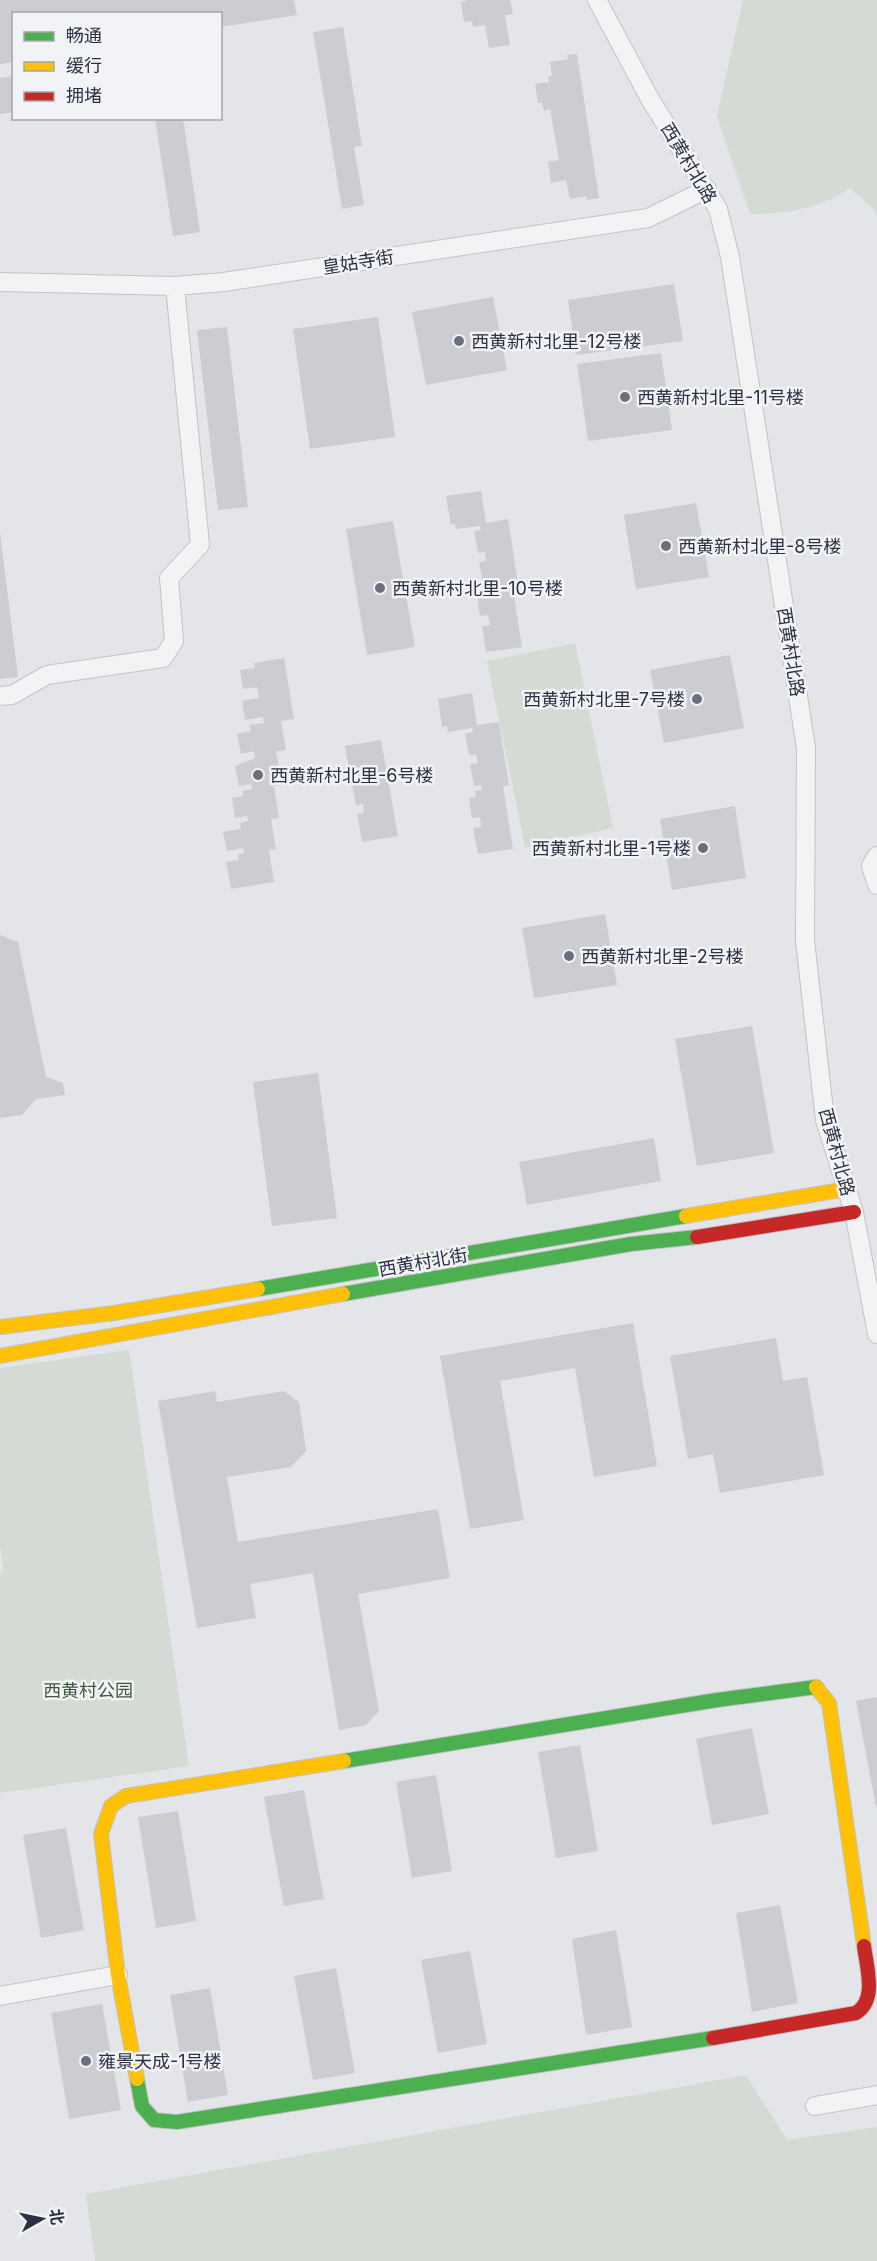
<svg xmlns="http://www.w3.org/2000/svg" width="877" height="2261" font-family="Inter,'Noto Sans SC',sans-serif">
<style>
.green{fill:#d3dbd4}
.building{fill:#cccdd0}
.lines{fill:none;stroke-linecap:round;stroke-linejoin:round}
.street-casing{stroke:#c2c3c6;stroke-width:20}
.fast-casing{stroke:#c2c3c6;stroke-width:16}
.slow-casing{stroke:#c2c3c6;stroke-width:16}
.jam-casing{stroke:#c2c3c6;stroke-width:16}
.street{stroke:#f3f3f5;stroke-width:18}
.fast{stroke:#4caf50;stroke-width:14}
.slow{stroke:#ffc107;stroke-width:14}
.jam{stroke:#c62828;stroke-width:14}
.poi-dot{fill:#6c6f7b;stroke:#f2f3f7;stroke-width:2}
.labels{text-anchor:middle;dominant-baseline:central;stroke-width:5;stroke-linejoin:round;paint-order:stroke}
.street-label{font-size:18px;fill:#2c3040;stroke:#f2f3f7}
.poi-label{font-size:18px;fill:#2c3040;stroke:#f2f3f7;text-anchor:start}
.park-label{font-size:18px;fill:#3c5a3b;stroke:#f2f3f7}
</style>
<rect width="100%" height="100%" fill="#e3e5e8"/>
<path class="green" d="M743 0H877V217L874 209 850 188C819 209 786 214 750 214L717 116Z
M575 643 613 828 525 847 487 661Z
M129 1350 189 1766 0 1793V1573L4 1572 0 1545V1368Z
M746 2075 787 2140 877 2127V2261H95L86 2194Z"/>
<path class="building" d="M0 0H294L297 15 220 27V14H14V62L0 64Z
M468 0H510L513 14 505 15 510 45 489 48 485 25 473 27 472 21 464 22 461 2Z
M343 27 362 146 354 147 364 205 342 209 313 32Z
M577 54 599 198 587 200 586 196 570 199 566 180 551 183 548 162 559 160 550 109 544 111 542 103H538L535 84 549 82 548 76H552L550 62 568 59 567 55Z
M14 76V112L0 114V78Z
M155 118H183L200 232 173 236Z
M674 284 683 341 576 355 568 300Z
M493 297 507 370 426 385 412 312Z
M378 317 395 437 310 449 293 329Z
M227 327 248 507 218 510 197 330Z
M661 353 672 430 588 441 577 364Z
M481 491 486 523 508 519 518 583 512 584 522 647 486 652 482 626 490 625 488 615 480 616 477 596 484 595 483 589 490 587 489 582 483 583 479 562 486 561 485 552 478 553 474 531 481 530 480 526 456 529 455 524 451 525 446 496Z
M696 503 709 577 636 589 624 515Z
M393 521 415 647 367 655 346 529Z
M0 533 18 677 0 679Z
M730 655 744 728 664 743 650 670Z
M284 658 294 719 281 721 286 750 276 751 282 785 274 786 279 818 271 819 276 849 269 850 274 882 231 889 226 862 239 860 238 854 244 853 243 848 227 851 223 832 241 829 240 823 248 821 247 816 235 818 232 798 243 796 242 791 252 789 251 784 239 786 235 766 255 758 254 751 241 754 237 734 251 731 249 725 264 723 263 717 245 720 242 701 259 698 257 687 243 689 240 670 255 668 254 663Z
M472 693 477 725 499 722 509 785 503 786 513 849 478 854 473 828 481 827 480 817 472 818 469 798 476 797 475 791 482 790 481 785 474 786 470 764 478 763 476 754 469 755 465 734 473 732 472 728 448 732 447 726 442 727 438 699Z
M381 740 398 836 362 842 357 814 364 813 363 804 356 805 352 784 359 782 357 773 350 774 345 746Z
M735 806 746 878 672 890 660 819Z
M605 914 617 985 534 998 522 928Z
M0 935 18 942 46 1077 63 1083 65 1095 36 1099 22 1115 0 1118Z
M752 1026 774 1153 697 1166 675 1039Z
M318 1073 337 1218 272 1226 253 1082Z
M654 1138 661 1181 527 1205 519 1162Z
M633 1323 657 1466 594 1477 575 1368 500 1381 524 1520 470 1529 440 1356Z
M776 1338 783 1381 807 1377 824 1475 720 1493 713 1454 688 1459 670 1356Z
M215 1391 217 1402 284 1391 299 1402 306 1451 291 1467 227 1477 238 1542 438 1509 450 1578 358 1594 379 1711 366 1725 339 1730 313 1573 250 1584 256 1618 197 1628 158 1401Z
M877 1697V1807H876L856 1701Z
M752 1728 769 1814 712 1825 696 1739Z
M580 1745 598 1851 556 1858 538 1752Z
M436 1775 452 1871 412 1878 396 1782Z
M304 1790 324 1899 284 1906 264 1797Z
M178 1811 196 1921 156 1928 138 1817Z
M66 1828 84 1930 41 1938 23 1835Z
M780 1905 798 2003 752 2012 736 1913Z
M616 1930 632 2027 586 2035 572 1939Z
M470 1951 487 2044 438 2053 421 1960Z
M336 1968 355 2073 313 2080 294 1976Z
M210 1988 228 2095 188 2102 170 1995Z
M102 2004 121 2110 69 2119 51 2013Z"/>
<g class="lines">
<g class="street-casing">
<path id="street" d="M597 0 650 99 718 209 730 257 806 748 805 940 825 1120 854 1212 877 1334
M0 282 175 286 224 282 648 218 707 189
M0 696 12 695 47 675 163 658 174 641 169 578 200 545 175 286
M877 856 871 866 877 885
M0 1996 118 1975
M815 2106 877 2095"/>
</g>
<g class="fast-casing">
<path id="fast" d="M258 1289 686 1216
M343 1294 631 1244 697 1237
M344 1761 717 1700 816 1687
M137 2079 142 2106 154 2120 177 2122 713 2038"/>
</g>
<g class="slow-casing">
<path id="slow" d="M686 1216 847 1189
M0 1327 114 1313 258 1289
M0 1356 343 1294
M816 1687 829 1703 864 1946
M137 2079 118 1975 101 1834 111 1806 126 1796 344 1761"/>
</g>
<g class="jam-casing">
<path id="jam" d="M697 1237 854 1212
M713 2038 856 2013C877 2000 867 1969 864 1946"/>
</g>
<use href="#street" class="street"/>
<use href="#fast" class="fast"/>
<use href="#slow" class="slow"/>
<use href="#jam" class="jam"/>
</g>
<g class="poi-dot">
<circle cx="459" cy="341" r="6"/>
<circle cx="625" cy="397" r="6"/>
<circle cx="666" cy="546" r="6"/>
<circle cx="380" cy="588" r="6"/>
<circle cx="697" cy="699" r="6"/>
<circle cx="258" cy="775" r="6"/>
<circle cx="703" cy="848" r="6"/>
<circle cx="569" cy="956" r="6"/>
<circle cx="86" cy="2061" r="6"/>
</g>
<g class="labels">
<g class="street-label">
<text transform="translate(689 163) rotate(59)">西黄村北路</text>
<text transform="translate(358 262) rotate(-9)">皇姑寺街</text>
<text transform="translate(791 652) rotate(81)">西黄村北路</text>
<text transform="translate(837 1152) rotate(75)">西黄村北路</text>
<text transform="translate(423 1262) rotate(-10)">西黄村北街</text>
</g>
<g class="poi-label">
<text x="471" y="341">西黄新村北里-12号楼</text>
<text x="637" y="397">西黄新村北里-11号楼</text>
<text x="678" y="546">西黄新村北里-8号楼</text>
<text x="392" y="588">西黄新村北里-10号楼</text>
<text x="685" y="699" text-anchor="end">西黄新村北里-7号楼</text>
<text x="270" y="775">西黄新村北里-6号楼</text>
<text x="691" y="848" text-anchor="end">西黄新村北里-1号楼</text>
<text x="581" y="956">西黄新村北里-2号楼</text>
<text x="98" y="2061">雍景天成-1号楼</text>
</g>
<g class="park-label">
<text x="88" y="1690">西黄村公园</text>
</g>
</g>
<rect x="12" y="12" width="210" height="108" fill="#f2f3f7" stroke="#a3a5ae" stroke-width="1.5"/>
<rect x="24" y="32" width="30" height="9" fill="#4caf50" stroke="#a3a5ae" stroke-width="1.5"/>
<text x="66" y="42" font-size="18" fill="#2c3040">畅通</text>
<rect x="24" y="62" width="30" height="9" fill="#ffc107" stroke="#a3a5ae" stroke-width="1.5"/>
<text x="66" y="72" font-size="18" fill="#2c3040">缓行</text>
<rect x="24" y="92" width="30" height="9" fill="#c62828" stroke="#a3a5ae" stroke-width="1.5"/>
<text x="66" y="102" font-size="18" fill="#2c3040">拥堵</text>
<g transform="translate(42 2219) rotate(81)" stroke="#f2f3f7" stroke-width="4.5" paint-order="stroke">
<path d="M0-4.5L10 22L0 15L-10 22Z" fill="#2c3040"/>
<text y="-9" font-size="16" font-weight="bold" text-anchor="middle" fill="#2c3040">北</text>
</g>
</svg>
